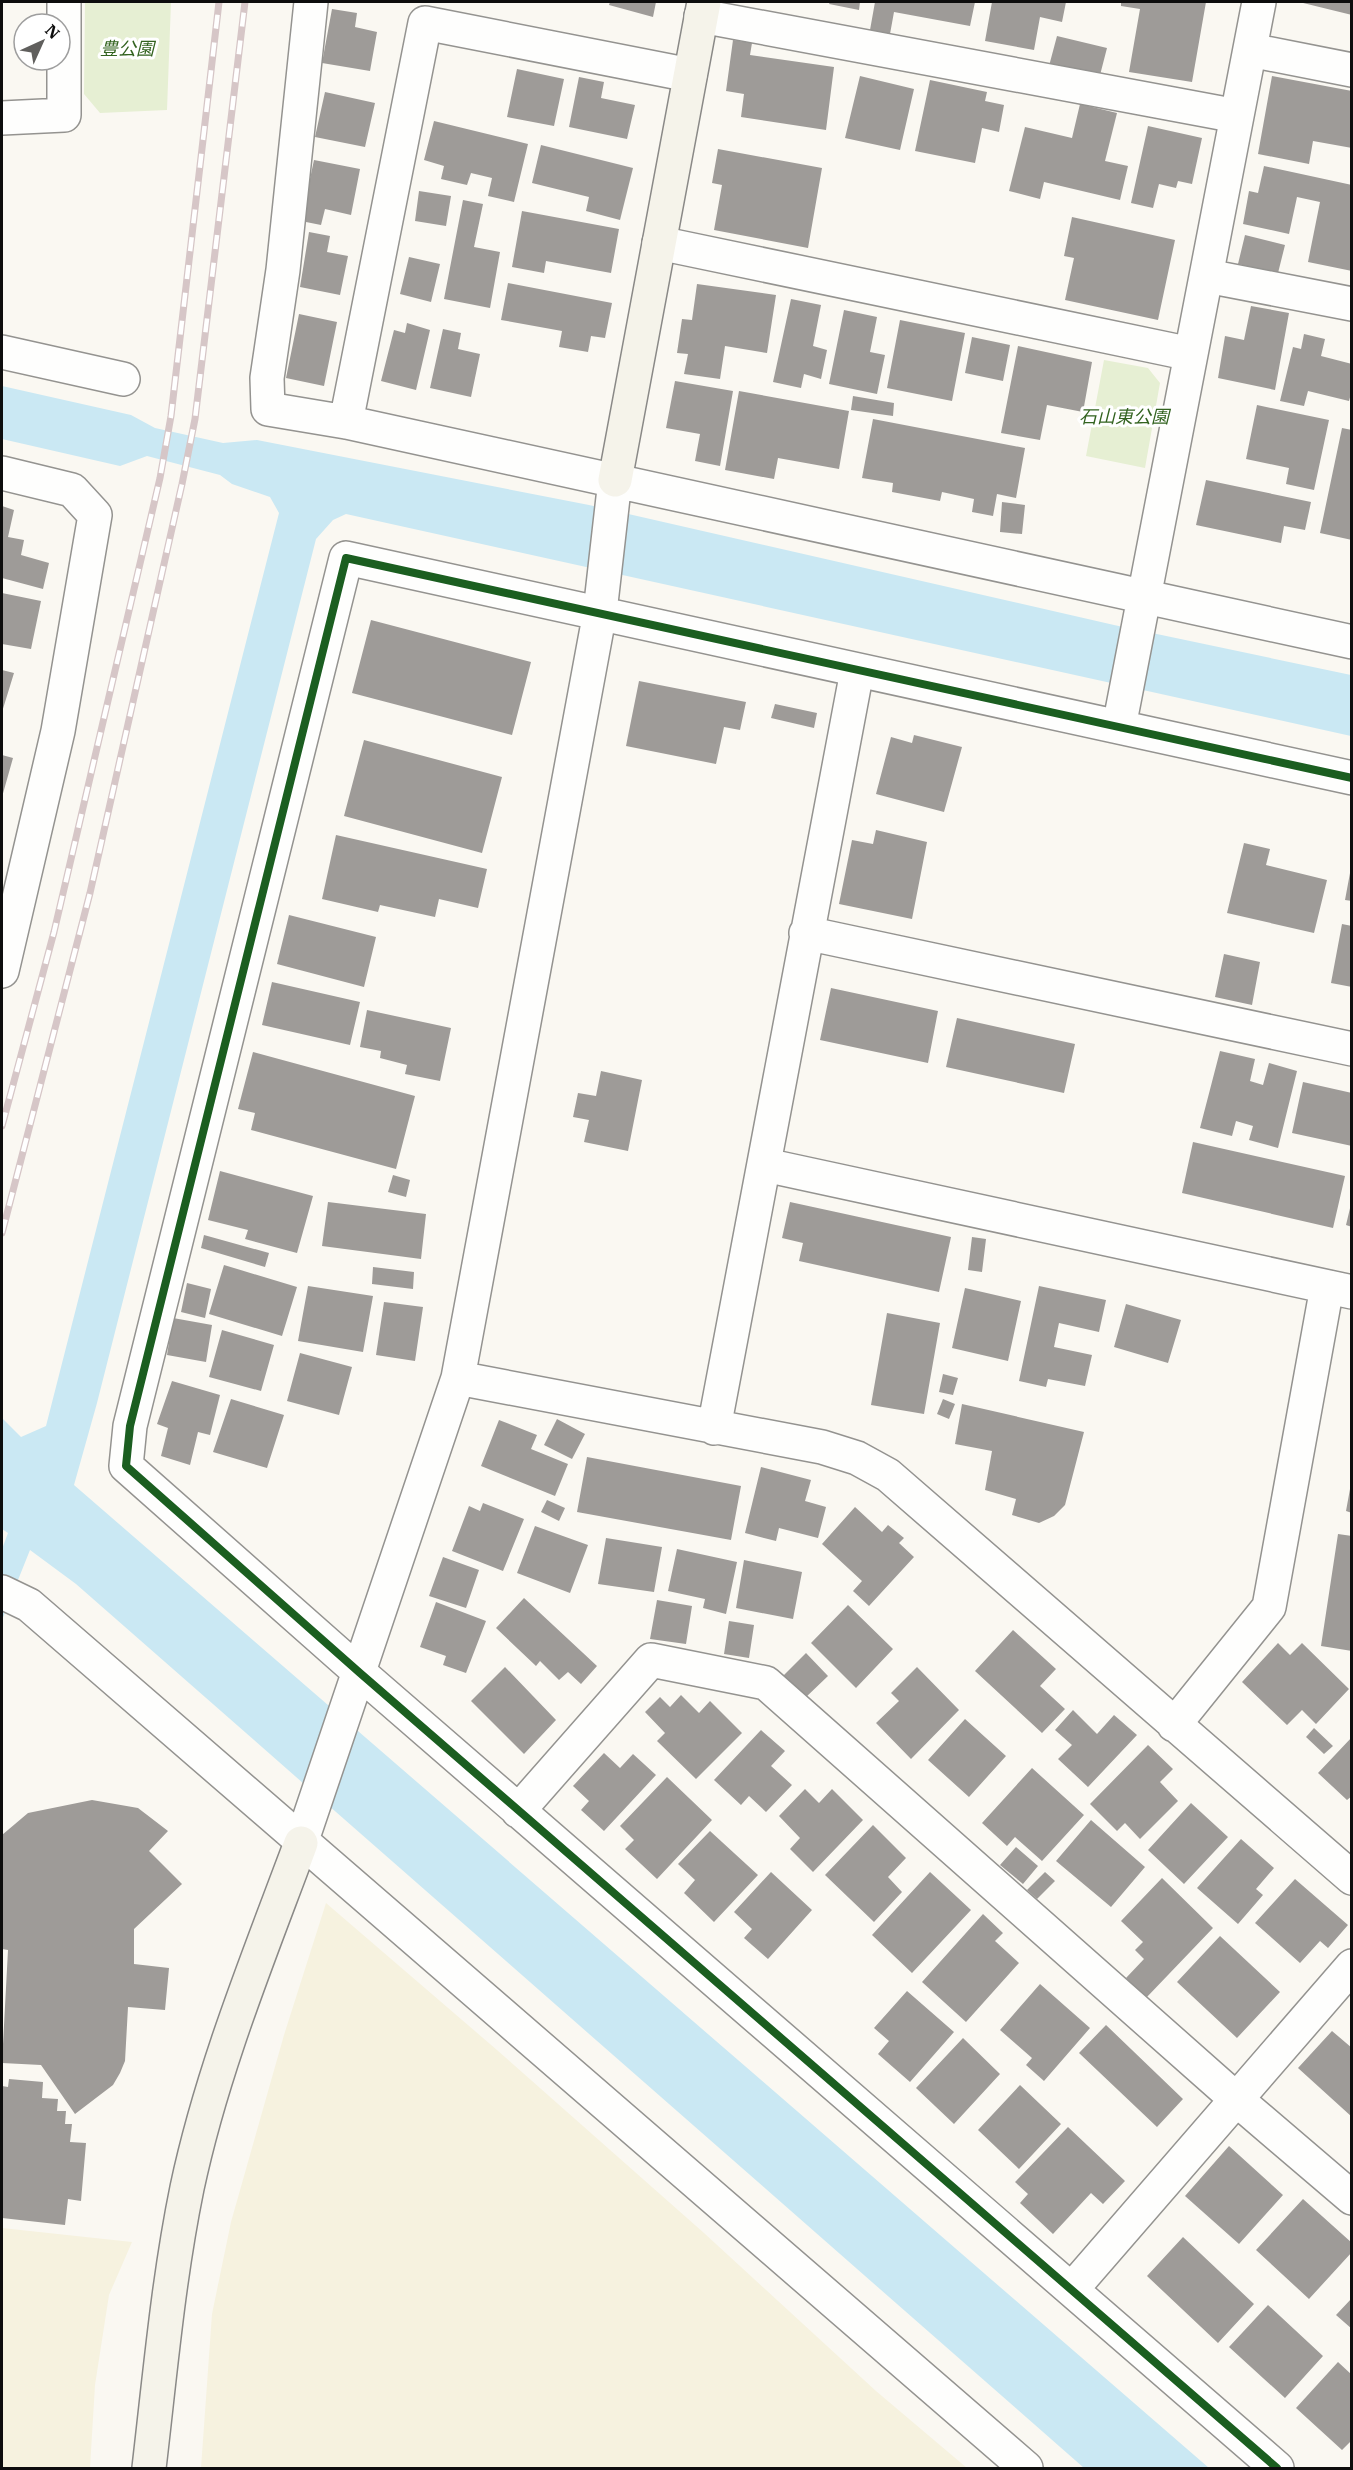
<svg xmlns="http://www.w3.org/2000/svg" width="1353" height="2470" font-family="'IBM Plex Serif','Noto Sans JP',serif">
<style>
.farmland{fill:#f6f2df}
.green{fill:#e6efd3}
.water{fill:#cae8f3}
.building{fill:#9e9b98}
.lines{fill:none;stroke-linecap:round;stroke-linejoin:round}
.street-casing{stroke:#949390;stroke-width:36}
.secondary-casing{stroke:#8a8987;stroke-width:36}
.street{stroke:#fefefd;stroke-width:33}
.secondary{stroke:#f5f3ea;stroke-width:33}
.rail-casing{stroke:#d6c6c7;stroke-width:7}
.rail{stroke:#fff;stroke-width:4.5;stroke-dasharray:14;stroke-linecap:butt}
.cycleway-casing{stroke:#fff;stroke-width:11}
.cycleway{stroke:#1b5e20;stroke-width:8}
.labels{text-anchor:middle;dominant-baseline:central;stroke-width:6;stroke-linejoin:round;paint-order:stroke}
.park-label{font-size:18px;font-style:italic;fill:#336320;stroke:#fff}
</style>
<rect width="100%" height="100%" fill="#faf8f2"/>
<path class="farmland" d="M326 1903 497 2050 704 2233 876 2391 967 2468H201L212 2314 231 2222 284 2035Z
M2 2228 132 2242 109 2295 95 2385 90 2468H2Z"/>
<path class="green" d="M85 2H171L167 110 100 113 84 94Z
M1104 360 1148 368 1160 383 1145 468 1086 456Z"/>
<path class="water" d="M2 386 131 415 155 428 223 443 257 440 589 505 1114 625 1351 675V736L346 514 333 520 316 539 97 1403 74 1485 1209 2468H1084L76 1584 30 1550 2 1620V1549L8 1533 2 1529V1418L21 1437 46 1426 279 513 270 497 232 484 220 475 147 456 120 466 2 439Z"/>
<path class="building" d="M610 2H656L653 17 609 5Z
M830 2H860L859 10 829 4Z
M875 2H975L970 26 894 12 890 34 870 30Z
M992 2H1066L1062 22 1040 17 1034 50 985 41Z
M1121 2H1206L1192 82 1129 72 1140 9 1121 6Z
M1299 2H1352V15Z
M332 9 357 13 355 27 377 32 370 71 322 63Z
M1057 36 1107 48 1099 79 1049 66Z
M733 40 752 43 750 55 834 67 826 130 741 117 744 94 726 91Z
M517 69 564 79 554 126 507 117Z
M860 76 914 89 900 150 845 138Z
M1272 76 1352 91V148L1313 141 1309 164 1258 154Z
M579 77 604 82 601 98 635 105 627 139 569 127Z
M930 80 987 92 985 101 1004 105 999 132 982 128 975 163 915 151Z
M325 92 375 103 365 147 315 137Z
M1080 104 1117 113 1105 161 1128 166 1120 200 1044 182 1040 199 1009 191 1025 127 1072 138Z
M434 121 528 144 514 202 488 196 492 178 471 173 467 185 441 179 444 166 424 160Z
M1148 126 1202 138 1192 184 1178 181 1176 188 1159 184 1153 208 1131 203Z
M541 145 633 168 620 220 586 211 589 197 532 183Z
M718 149 822 168 808 248 714 230 722 185 712 183Z
M314 160 360 169 351 215 325 209 321 225 301 221Z
M1264 166 1352 185V271L1308 262 1320 202 1297 197 1289 234 1243 224 1249 191 1258 193Z
M419 191 451 196 446 226 415 221Z
M463 200 483 204 474 247 500 252 490 308 444 299Z
M522 211 619 229 611 273 546 261 544 273 512 267Z
M1072 217 1175 240 1158 320 1065 300 1074 258 1064 256Z
M309 232 330 236 327 252 348 256 340 295 300 287Z
M1245 235 1285 245 1278 273 1238 264Z
M409 257 440 264 431 302 400 294Z
M508 283 612 303 605 338 591 336 588 352 559 347 562 331 501 320Z
M697 284 776 295 767 353 725 346 720 379 684 374 688 354 677 353 682 319 692 320Z
M791 299 821 305 813 346 827 350 821 379 804 374 801 388 773 382Z
M1251 306 1289 313 1275 390 1218 378 1225 336 1244 340Z
M844 310 877 317 870 352 885 355 877 394 829 384Z
M299 314 337 322 324 386 286 378Z
M900 320 965 333 952 401 887 388Z
M407 323 430 330 416 390 381 381 394 330 405 333Z
M443 329 461 333 458 349 480 354 471 397 430 388Z
M1304 334 1325 339 1321 356 1352 364V390L1349 401 1308 391 1304 406 1280 401 1293 347 1301 349Z
M972 337 1010 345 1003 381 965 373Z
M1018 346 1092 362 1083 412 1047 405 1040 440 1001 433Z
M675 381 733 391 720 466 695 461 700 434 666 428Z
M739 391 849 411 839 469 778 458 774 479 725 470Z
M853 396 894 403 893 416 851 410Z
M1257 405 1329 420 1314 490 1286 484 1289 468 1246 459Z
M873 419 1025 448 1016 498 997 494 993 516 972 512 974 499 942 492 940 501 892 492 893 483 862 478Z
M1342 428 1352 430V540L1320 533Z
M1206 480 1311 502 1305 530 1284 526 1281 543 1196 525Z
M1002 502 1025 505 1022 534 1000 532Z
M2 506 14 510 8 537 24 540 21 555 49 563 43 589 2 578Z
M2 593 41 601 31 649 2 644Z
M371 620 531 662 512 735 352 693Z
M2 670 14 673 2 712Z
M639 681 746 702 740 730 724 727 716 764 626 746Z
M775 704 817 713 814 728 771 718Z
M914 735 962 747 944 812 876 794 891 737 912 743Z
M364 740 502 777 482 853 344 816Z
M2 755 13 758 2 797Z
M876 830 927 842 912 919 839 904 852 840 873 844Z
M336 835 487 869 478 908 439 899 435 917 380 905 378 912 322 899Z
M1244 843 1270 849 1266 865 1327 880 1314 933 1227 913Z
M1350 873H1352V901L1345 900Z
M289 915 376 937 364 987 277 964Z
M1342 924 1352 926V987L1331 983Z
M1224 954 1260 962 1252 1005 1215 997Z
M272 982 360 1002 350 1045 262 1025Z
M831 988 938 1011 928 1063 820 1040Z
M367 1010 451 1028 440 1081 405 1074 407 1065 380 1058 381 1051 360 1047Z
M957 1018 1075 1044 1064 1093 946 1067Z
M1220 1051 1255 1059 1250 1081 1263 1085 1269 1063 1297 1071 1278 1148 1249 1140 1253 1126 1236 1121 1232 1136 1200 1128Z
M253 1052 415 1096 396 1169 251 1130 255 1113 238 1109Z
M601 1071 642 1080 628 1151 584 1142 589 1120 573 1117 578 1093 596 1096Z
M1303 1082 1352 1093V1146L1292 1133Z
M1193 1142 1345 1176 1333 1228 1182 1193Z
M220 1171 313 1196 297 1253 245 1239 248 1230 208 1220Z
M393 1175 410 1180 406 1197 388 1192Z
M328 1202 426 1214 421 1259 322 1246Z
M790 1202 951 1237 939 1292 799 1261 803 1243 782 1238Z
M1351 1204H1352V1227L1346 1225Z
M204 1235 269 1253 265 1267 201 1248Z
M972 1237 986 1239 982 1272 968 1270Z
M224 1265 297 1287 282 1336 209 1314Z
M373 1267 414 1272 413 1289 372 1284Z
M187 1283 211 1289 205 1318 181 1312Z
M308 1286 373 1296 363 1352 298 1341Z
M1039 1286 1106 1300 1099 1332 1059 1323 1054 1347 1092 1355 1085 1386 1048 1379 1046 1387 1019 1381Z
M965 1288 1021 1301 1008 1361 952 1348Z
M384 1302 423 1307 415 1361 376 1355Z
M1126 1304 1181 1320 1168 1363 1114 1347Z
M887 1313 940 1323 924 1414 871 1405Z
M173 1318 212 1325 206 1362 167 1355Z
M222 1330 274 1345 261 1391 209 1377Z
M300 1353 352 1367 339 1415 287 1401Z
M943 1374 958 1378 953 1395 939 1392Z
M172 1381 220 1395 210 1435 198 1432 190 1465 161 1456 168 1428 157 1424Z
M231 1399 284 1415 267 1468 213 1452Z
M943 1399 955 1404 949 1419 937 1414Z
M962 1404 1084 1432 1065 1505 1054 1516 1039 1523 1012 1515 1016 1499 985 1490 992 1451 955 1444Z
M557 1419 585 1434 572 1459 544 1445Z
M499 1420 537 1435 531 1449 568 1464 555 1496 481 1466Z
M587 1457 741 1486 731 1540 577 1512Z
M761 1467 811 1480 805 1501 826 1507 818 1538 779 1528 776 1541 745 1533Z
M1350 1489 1352 1490V1513L1346 1511Z
M547 1500 565 1508 559 1521 541 1512Z
M483 1503 524 1519 503 1571 452 1551 469 1506 480 1511Z
M855 1507 882 1532 888 1525 904 1538 899 1543 914 1557 869 1606 853 1591 862 1581 822 1544Z
M535 1526 588 1545 570 1593 517 1573Z
M1338 1534 1352 1536V1651L1321 1646Z
M606 1538 662 1547 654 1592 598 1584Z
M677 1549 737 1562 726 1614 703 1608 705 1599 668 1591Z
M443 1557 479 1570 466 1608 429 1596Z
M744 1560 802 1572 793 1619 736 1608Z
M524 1598 597 1666 581 1684 568 1672 559 1680 540 1661 536 1666 496 1628Z
M657 1600 692 1606 686 1644 650 1639Z
M436 1602 486 1621 466 1673 443 1665 446 1656 420 1647Z
M848 1605 893 1649 856 1688 811 1643Z
M729 1621 754 1625 749 1658 724 1654Z
M1013 1630 1056 1669 1040 1686 1065 1709 1042 1733 975 1671Z
M1278 1643 1290 1655 1302 1643 1349 1689 1316 1724 1302 1710 1287 1725 1242 1682Z
M806 1653 828 1676 804 1699 782 1677Z
M505 1667 556 1720 524 1754 471 1701Z
M917 1667 959 1710 911 1759 876 1723 899 1701 891 1693Z
M681 1695 699 1713 710 1701 742 1733 696 1779 657 1741 665 1733 645 1712 660 1697 670 1707Z
M1073 1710 1097 1734 1114 1715 1137 1735 1088 1787 1058 1759 1072 1745 1055 1730Z
M965 1719 1006 1756 969 1797 928 1760Z
M1314 1728 1333 1746 1324 1754 1306 1737Z
M761 1730 785 1751 771 1766 792 1785 766 1812 749 1796 741 1805 714 1780Z
M1352 1737V1796L1347 1800 1318 1773Z
M1148 1745 1173 1769 1160 1782 1178 1801 1140 1839 1125 1823 1117 1831 1090 1804Z
M604 1753 620 1768 633 1754 656 1775 604 1831 581 1810 589 1801 573 1786Z
M1032 1768 1084 1815 1042 1861 1015 1837 1007 1846 982 1823Z
M667 1777 712 1820 657 1879 625 1849 634 1840 620 1826Z
M805 1789 819 1803 832 1789 863 1820 813 1872 790 1849 800 1838 779 1816Z
M92 1800 138 1808 168 1831 149 1851 182 1884 134 1929V1964L169 1968 165 2010 128 2007 125 2061 120 2073 113 2085 75 2114 41 2065 2 2063 8 1950 2 1949V1835L28 1813Z
M1191 1803 1228 1837 1184 1884 1148 1850Z
M1091 1820 1145 1867 1111 1907 1056 1861Z
M873 1825 906 1858 888 1877 902 1892 874 1922 825 1875Z
M710 1831 758 1875 714 1922 684 1893 695 1880 678 1864Z
M1241 1839 1274 1868 1256 1889 1263 1895 1238 1924 1197 1888Z
M1016 1847 1038 1866 1023 1884 1000 1865Z
M771 1872 812 1910 768 1959 744 1938 752 1929 734 1912Z
M930 1872 971 1910 912 1973 872 1935Z
M1045 1872 1055 1881 1037 1899 1027 1890Z
M1162 1878 1213 1928 1146 1998 1126 1978 1144 1959 1135 1950 1143 1942 1121 1921Z
M1295 1879 1348 1925 1328 1948 1320 1941 1300 1963 1255 1923Z
M983 1914 1003 1933 995 1941 1019 1963 966 2022 922 1982Z
M1220 1936 1280 1992 1237 2038 1177 1982Z
M1040 1984 1090 2028 1044 2081 1026 2065 1032 2058 1000 2030Z
M907 1991 954 2032 910 2082 878 2054 889 2041 874 2028Z
M1106 2025 1183 2099 1157 2127 1079 2053Z
M1332 2031 1352 2048V2117L1298 2068Z
M963 2038 1000 2074 954 2124 916 2088Z
M9 2079 43 2082 42 2098 58 2099 57 2111H66L65 2124H72L70 2142 86 2143 81 2201 68 2199 65 2225 2 2218V2086L8 2087Z
M1020 2085 1061 2124 1019 2169 978 2130Z
M1068 2127 1125 2181 1103 2204 1091 2193 1053 2234 1020 2203 1028 2194 1015 2182Z
M1229 2146 1283 2195 1239 2244 1185 2196Z
M1303 2199 1352 2243V2252L1309 2299 1256 2250Z
M1183 2237 1254 2304 1218 2343 1147 2276Z
M1352 2298V2329L1336 2315Z
M1268 2305 1323 2356 1285 2398 1229 2347Z
M1338 2362 1352 2375V2440L1342 2450 1296 2408Z"/>
<g class="lines">
<g class="street-casing">
<path id="street" d="M311 2 283 270 267 378 268 409 346 422 1352 642
M701 16 1237 116
M1250 50 1352 70
M2 118 64 115V2
M659 243 1191 354
M1207 276 1352 304
M2 352 123 379
M346 422 425 23 690 75
M2 473 72 490 95 515 58 731 2 971
M1119 727 1259 2
M806 933 1352 1049
M765 1165 1352 1292
M458 1378 822 1447 857 1458 888 1475 1352 1878
M714 1428 857 671
M2 1592 29 1605 1026 2468
M1174 1725 1269 1607 1327 1287
M518 1811 651 1660 766 1683 1236 2099 1352 2198
M301 1843 458 1378 600 612 615 480
M1072 2289 1352 1966
M1277 2468 360 1673 126 1466 130 1426 346 558 1352 778"/>
</g>
<g class="secondary-casing">
<path id="secondary" d="M615 480 704 2
M149 2468C160 2375 168 2281 187 2188 212 2070 259 1956 301 1843"/>
</g>
<use href="#street" class="street"/>
<use href="#secondary" class="secondary"/>
<g class="rail-casing">
<path id="rail" d="M2 1126 54 932 160 478 171 416 219 2
M2 1233 90 893 182 484 195 419 245 2"/>
</g>
<use href="#rail" class="rail"/>
<g class="cycleway-casing">
<path id="cycleway" d="M1277 2468 360 1673 126 1466 130 1426 346 558 1352 778"/>
</g>
<use href="#cycleway" class="cycleway"/>
</g>
<g class="labels">
<g class="park-label">
<text x="127" y="48">豊公園</text>
<text x="1124" y="416">石山東公園</text>
</g>
</g>
<rect width="1353" height="2470" fill="none" stroke="#0d0d0d" stroke-width="6"/>
<g transform="translate(42 42) rotate(45)"><circle r="28" fill="#ffffff" stroke="#9e9e9e" stroke-width="1.5"/>
<path d="M0-4.5L10 22L0 15L-10 22Z" fill="#605f5d"/>
<text y="-9" font-size="16" font-weight="bold" text-anchor="middle" fill="#0d0d0d">N</text>
</g>
</svg>
